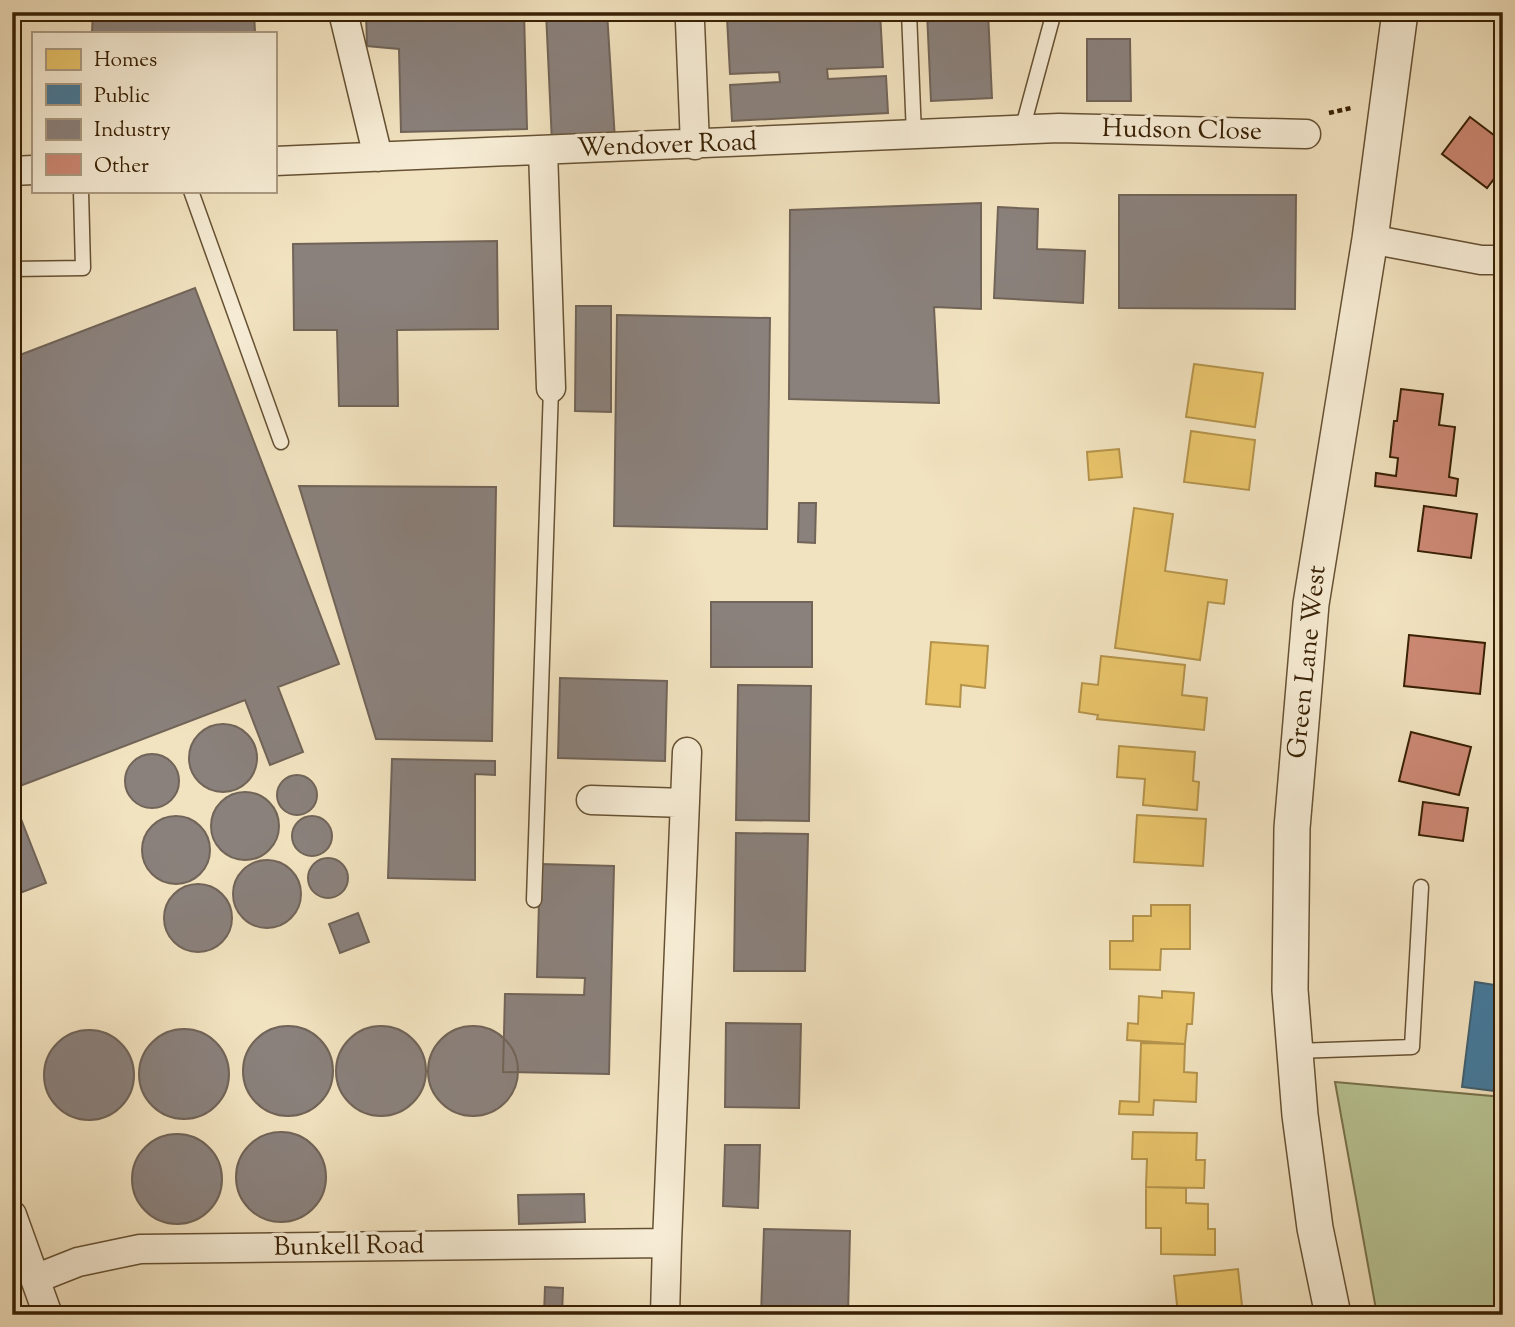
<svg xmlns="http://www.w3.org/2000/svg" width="1515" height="1327" font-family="'Sorts Mill Goudy',serif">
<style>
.green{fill:#b8c494;stroke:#78724c;stroke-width:2}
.homes{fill:#e9c46a;stroke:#b4934b;stroke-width:2}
.public{fill:#457b9d;stroke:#41606f;stroke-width:2}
.industry{fill:#8a817c;stroke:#716458;stroke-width:2}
.building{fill:#cc8874;stroke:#382004;stroke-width:2}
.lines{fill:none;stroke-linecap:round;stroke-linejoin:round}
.service-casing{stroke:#665133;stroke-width:17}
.minor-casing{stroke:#665133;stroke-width:31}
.tertiary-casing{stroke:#665133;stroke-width:38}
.path{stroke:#382004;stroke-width:4.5;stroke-dasharray:5 3.5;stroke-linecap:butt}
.service{stroke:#f7edd6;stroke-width:14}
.minor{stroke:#f7edd6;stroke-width:28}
.tertiary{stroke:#f7edd6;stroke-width:35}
.labels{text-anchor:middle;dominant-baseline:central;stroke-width:7;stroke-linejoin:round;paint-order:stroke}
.street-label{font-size:26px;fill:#382004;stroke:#f7edd6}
</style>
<rect width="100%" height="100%" fill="#f2e3c0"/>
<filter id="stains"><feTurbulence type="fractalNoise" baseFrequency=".00286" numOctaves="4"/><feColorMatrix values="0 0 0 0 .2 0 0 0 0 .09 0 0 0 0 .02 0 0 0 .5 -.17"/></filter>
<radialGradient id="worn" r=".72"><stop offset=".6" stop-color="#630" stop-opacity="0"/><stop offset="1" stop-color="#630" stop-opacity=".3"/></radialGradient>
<path class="green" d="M1335 1082 1503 1097V1315H1377Z"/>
<path class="homes" d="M1194 364 1263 373 1255 427 1186 417Z
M1191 431 1255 440 1249 490 1184 482Z
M1119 449 1122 477 1089 480 1087 452Z
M1134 508 1173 514 1165 571 1227 580 1224 604 1208 602 1200 660 1115 648Z
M931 642 988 646 985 688 961 685 960 707 926 704Z
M1101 656 1185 665 1182 695 1207 698 1204 730 1097 719 1098 715 1079 712 1082 683 1098 685Z
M1119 746 1195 752 1193 781 1199 782 1197 810 1143 805 1145 779 1117 777Z
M1137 815 1206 819 1203 866 1134 862Z
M1151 905H1190V949H1161L1160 970 1110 969V941H1133V916H1151Z
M1162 991 1194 993 1192 1024H1187L1185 1044 1127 1040 1128 1023 1138 1024 1139 996 1162 998Z
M1141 1043 1185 1044 1184 1072 1197 1073 1196 1102 1154 1100 1153 1115 1119 1114 1120 1101 1139 1102Z
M1133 1132 1197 1133 1196 1160H1205L1204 1188 1146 1187 1147 1159H1132Z
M1146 1187 1186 1188V1203L1208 1204V1229H1215V1255L1161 1254V1228H1146Z
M1238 1269 1243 1315H1178L1174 1276Z"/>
<path class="public" d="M1503 974V1092L1462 1087 1475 982 1501 986Z"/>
<path class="industry" d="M93 12H254L255 33H92Z
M366 12H524L527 129 401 132 399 49 367 46Z
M546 12H607L615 140 552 143Z
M827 12H880L883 67 827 69 828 79 886 76 888 113 732 121 730 85 780 82 779 72 730 74 727 18Z
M927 12H988L992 98 931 101Z
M1087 39H1130L1131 101H1087Z
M1119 195H1296L1295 309 1119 308Z
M981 203V309L934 307 939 403 789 399 790 210Z
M998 207 1038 209 1037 249 1085 251 1083 303 994 298Z
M497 241 498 329 397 330 398 406H339L337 330H294L293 244Z
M195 288 339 664 278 687 303 752 270 765 245 700 12 789V358Z
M576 306H611V412L575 411Z
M617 315 770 318 767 529 614 526Z
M299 486 496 487 492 741 376 739Z
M799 503H816L815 543 798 542Z
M711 602H812V667H711Z
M560 678 667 681 665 761 558 758Z
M738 685 811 686 809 821 736 820Z
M189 758a34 34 0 1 1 68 0a34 34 0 1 1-68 0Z
M125 781a27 27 0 1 1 54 0a27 27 0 1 1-54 0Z
M392 759 495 761V775L475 774V880L388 878Z
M277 795a20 20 0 1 1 40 0a20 20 0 1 1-40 0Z
M211 826a34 34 0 1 1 68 0a34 34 0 1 1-68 0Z
M12 796 46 883 12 896Z
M292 836a20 20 0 1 1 40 0a20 20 0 1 1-40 0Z
M142 850a34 34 0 1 1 68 0a34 34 0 1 1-68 0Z
M736 833 808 834 805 971H734Z
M308 878a20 20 0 1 1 40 0a20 20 0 1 1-40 0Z
M233 894a34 34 0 1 1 68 0a34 34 0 1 1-68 0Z
M540 864 614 866 609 1074 503 1072 505 994 584 995 585 978 537 977Z
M164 918a34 34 0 1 1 68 0a34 34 0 1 1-68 0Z
M358 913 369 942 340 953 329 924Z
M726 1023 801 1024 799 1108 725 1107Z
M243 1071a45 45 0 1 1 90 0a45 45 0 1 1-90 0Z
M428 1071a45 45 0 1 1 90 0a45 45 0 1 1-90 0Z
M336 1071a45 45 0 1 1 90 0a45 45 0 1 1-90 0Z
M139 1074a45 45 0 1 1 90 0a45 45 0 1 1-90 0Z
M44 1075a45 45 0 1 1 90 0a45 45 0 1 1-90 0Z
M236 1177a45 45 0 1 1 90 0a45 45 0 1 1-90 0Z
M132 1179a45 45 0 1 1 90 0a45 45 0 1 1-90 0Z
M725 1145H760L758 1208 723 1206Z
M584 1194 585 1222 519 1224 518 1195Z
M764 1229 850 1231 848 1315H761Z
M545 1287 563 1288 562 1315H544Z"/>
<path class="building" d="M1470 117 1503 142V167L1487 188 1442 154Z
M1401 389 1443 394 1439 425 1455 427 1449 477 1458 479 1456 496 1375 486 1376 473 1396 476 1398 458 1390 457 1394 421H1397Z
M1424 506 1477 514 1471 558 1418 551Z
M1409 635 1485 643 1480 694 1404 686Z
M1411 732 1471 747 1459 795 1399 781Z
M1423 802 1468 808 1463 841 1419 835Z"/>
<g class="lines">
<g class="service-casing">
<path id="service" d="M909 12 914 135
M1022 130 1054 12
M191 191 281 442
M12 269 83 268 81 191
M534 900 551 388
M1296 1051 1412 1047 1421 887"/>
</g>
<g class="minor-casing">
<path id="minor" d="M343 12 378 157
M690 22 695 145
M543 150 551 388
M275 161 1059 128 1306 134
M12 171 33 170
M1370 239 1481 260H1503
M591 800 685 803
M12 1215 48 1315
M667 1243 687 752
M35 1279 78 1262 140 1249 667 1243 665 1315"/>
</g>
<g class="tertiary-casing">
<path id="tertiary" d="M1333 1315 1315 1228 1300 1115 1290 990 1292 828 1311 604 1370 239 1400 12"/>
</g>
<path class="path" d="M1329 113 1351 108"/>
<use href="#service" class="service"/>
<use href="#minor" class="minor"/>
<use href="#tertiary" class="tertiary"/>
</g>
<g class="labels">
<g class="street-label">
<text transform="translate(1182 131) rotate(1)">Hudson Close</text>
<text transform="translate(667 146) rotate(-2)">Wendover Road</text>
<text transform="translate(1308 662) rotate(-84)">Green Lane West</text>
<text transform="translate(349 1247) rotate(-1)">Bunkell Road</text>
</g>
</g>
<rect width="1515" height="1327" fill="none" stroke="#f2e3c0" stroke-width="42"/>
<rect x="14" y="14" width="1487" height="1299" fill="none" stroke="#382004" stroke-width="3.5"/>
<rect x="21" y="21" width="1473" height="1285" fill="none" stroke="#382004" stroke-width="2"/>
<rect x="32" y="32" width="245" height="161" fill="#f7edd6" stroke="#ab9b82" stroke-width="2"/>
<rect x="46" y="49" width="35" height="21" fill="#e9c46a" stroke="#ab9b82" stroke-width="2"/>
<text x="94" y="66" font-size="21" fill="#382004">Homes</text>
<rect x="46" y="84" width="35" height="21" fill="#457b9d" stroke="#ab9b82" stroke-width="2"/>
<text x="94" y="102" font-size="21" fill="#382004">Public</text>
<rect x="46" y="119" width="35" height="21" fill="#8a817c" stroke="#ab9b82" stroke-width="2"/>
<text x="94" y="136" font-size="21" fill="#382004">Industry</text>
<rect x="46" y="154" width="35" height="21" fill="#cc8874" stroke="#ab9b82" stroke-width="2"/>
<text x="94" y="172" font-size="21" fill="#382004">Other</text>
<rect width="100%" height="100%" filter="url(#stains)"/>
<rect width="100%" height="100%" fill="url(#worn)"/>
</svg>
